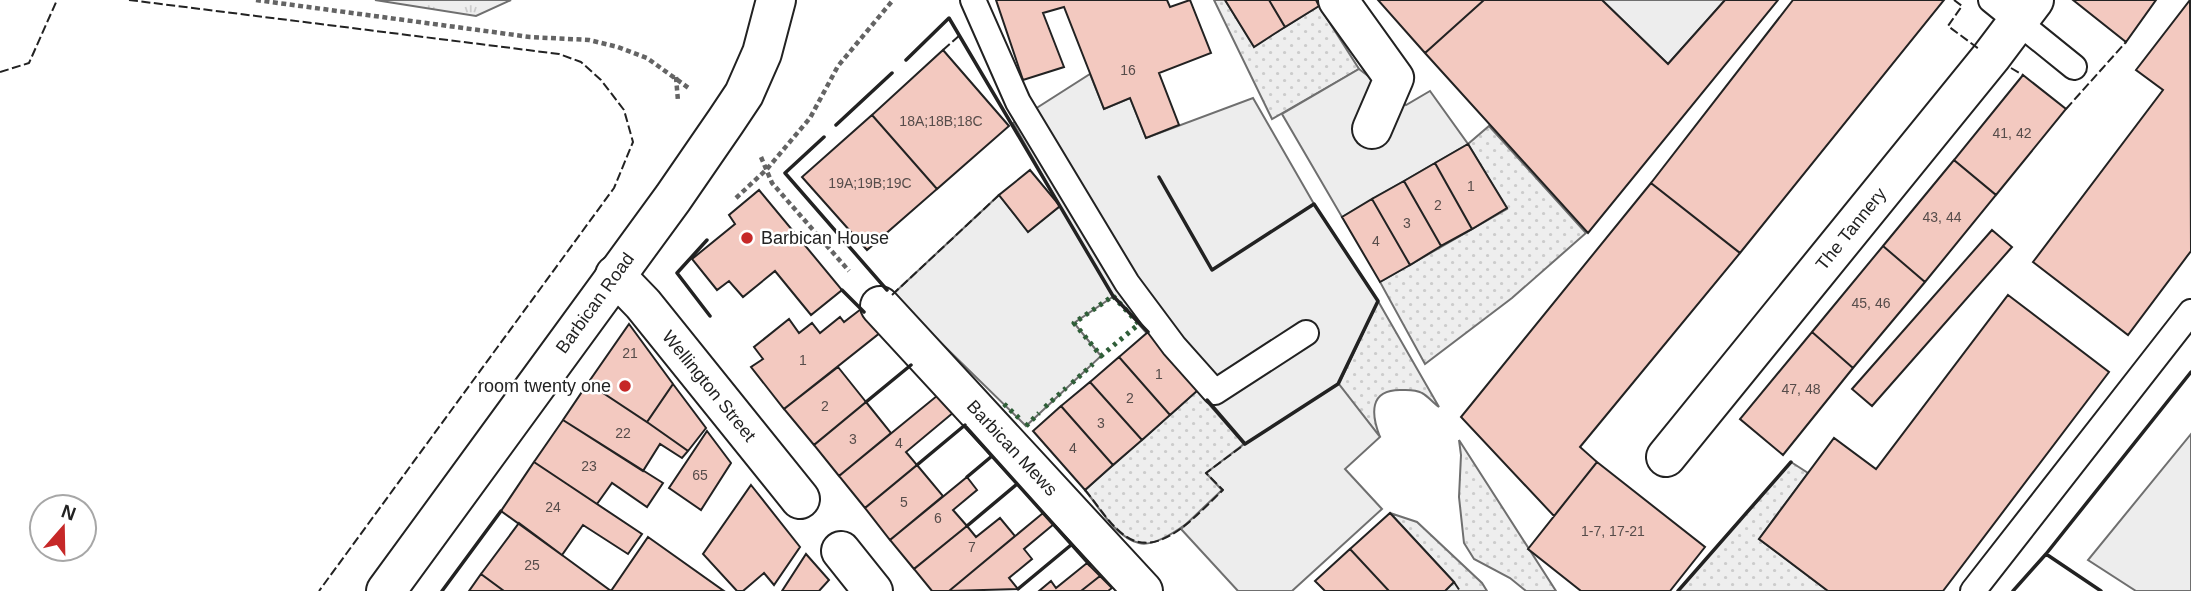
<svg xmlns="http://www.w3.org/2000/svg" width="2191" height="591" font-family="Arial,sans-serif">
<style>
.grass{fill:url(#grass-tufts);stroke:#6f6f6f;stroke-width:2}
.garden{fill:url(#garden-dots);stroke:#6f6f6f;stroke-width:2}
.parking{fill:#ededed;stroke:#6f6f6f;stroke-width:2}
.building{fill:#f3c9c0;stroke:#222;stroke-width:2}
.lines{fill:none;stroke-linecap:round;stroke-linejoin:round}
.service-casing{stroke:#222;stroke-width:28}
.minor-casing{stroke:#222;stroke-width:42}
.primary-casing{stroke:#222;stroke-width:42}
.path{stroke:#646464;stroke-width:4.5;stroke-dasharray:5 3.5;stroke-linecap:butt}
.service{stroke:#fff;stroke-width:24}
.minor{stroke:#fff;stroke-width:38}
.primary{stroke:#fff;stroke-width:38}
.hedge{stroke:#2f5e38;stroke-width:5;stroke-dasharray:3.5 5;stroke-linecap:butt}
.fence{stroke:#222;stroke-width:2;stroke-dasharray:9 3.5;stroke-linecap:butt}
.wall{stroke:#222;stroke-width:3.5}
.poi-dot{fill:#c62828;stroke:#fff;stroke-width:2.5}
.labels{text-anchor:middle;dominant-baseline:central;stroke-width:5;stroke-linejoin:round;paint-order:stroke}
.number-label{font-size:14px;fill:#564c4a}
.street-label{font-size:18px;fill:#222;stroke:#fff}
.poi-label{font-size:18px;fill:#222;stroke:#fff;text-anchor:start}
</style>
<defs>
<pattern id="grass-tufts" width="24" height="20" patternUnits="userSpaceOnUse" patternTransform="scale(1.75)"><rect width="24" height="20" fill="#eee"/><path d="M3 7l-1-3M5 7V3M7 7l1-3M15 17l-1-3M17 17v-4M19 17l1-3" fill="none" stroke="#ccc"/></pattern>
<pattern id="garden-dots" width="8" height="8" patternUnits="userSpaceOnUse" patternTransform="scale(1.75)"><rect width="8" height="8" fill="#eee"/><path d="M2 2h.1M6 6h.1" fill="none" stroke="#ccc" stroke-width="1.8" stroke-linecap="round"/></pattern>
</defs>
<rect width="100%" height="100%" fill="#fff"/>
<path class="grass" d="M375 0H511L476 16Z"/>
<path class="garden" d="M1214 0H1225L1254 46 1319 6 1359 69 1272 119Z
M1489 126 1586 233 1512 298 1425 364 1380 282 1507 209 1468 144Z
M1378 301 1439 407C1433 403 1428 396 1422 393 1415 389 1408 390 1400 390 1369 390 1371 414 1380 437L1338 384Z
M1198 390 1245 444C1238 459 1232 475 1223 489 1211 507 1161 549 1139 543 1116 538 1099 507 1085 490Z
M1459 440 1556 591H1526L1510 578 1474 559 1464 543 1459 497 1461 455Z
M1791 462 1808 473 1759 539 1828 591H1678Z
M1390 513 1417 522 1482 583 1487 591H1445L1454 582Z"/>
<path class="parking" d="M1602 0H1725L1668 64Z
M1359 69 1406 105 1430 91 1468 144 1342 217 1282 114Z
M1090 74 1104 109 1130 98 1146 138 1253 98 1314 204 1378 301 1339 384 1380 437 1345 469 1382 509 1292 591H1238L1181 529 1222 490 1206 473 1244 444 1114 296 1074 323 1101 356 1026 426 892 295 999 195 1028 231 1060 206 1013 123Z
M2191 434V591H2136L2088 560Z"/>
<path class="building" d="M996 0H1167L1170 7 1190 0 1211 53 1159 73 1179 125 1146 138 1130 98 1104 109 1064 7 1043 13 1064 67 1023 80Z
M1225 0H1269L1285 27 1254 47Z
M1269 0H1316L1319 6 1285 27Z
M1378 0H1484L1425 53Z
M1484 0H1602L1668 64 1725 0H1778L1588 233 1425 53Z
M1793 0H1944L1740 253 1651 183Z
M2073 0H2156L2126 42Z
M2190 0 2191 251 2128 335 2033 262 2163 90 2136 70Z
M943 50 1009 126 937 189 872 115Z
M2023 75 2066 109 1996 195 1954 160Z
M872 115 937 189 867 250 802 177Z
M1468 144 1507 208 1472 229 1435 163Z
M1954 160 1996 195 1925 282 1883 246Z
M1435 163 1472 229 1441 246 1404 181Z
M1030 170 1060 206 1028 232 999 195Z
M1404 181 1441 246 1410 265 1372 199Z
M1651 183 1740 253 1580 447 1597 462 1554 516 1461 417Z
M759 190 842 290 811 315 775 271 743 297 729 281 717 290 692 259 735 224 729 215Z
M1372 199 1410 265 1380 282 1342 217Z
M1992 230 2012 247 1872 406 1852 389Z
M1883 246 1925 282 1853 368 1812 332Z
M2008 295 2109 372 1943 591H1828L1759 539 1834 438 1876 469Z
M861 309 881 332 784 409 751 367 763 359 754 347 789 319 799 333 812 323 820 333 840 317 844 322Z
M629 324 673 384 647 422 588 383Z
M1148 332 1198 390 1170 415 1119 357Z
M1812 332 1853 368 1783 455 1740 419Z
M1119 357 1170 415 1142 440 1090 382Z
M838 367 866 402 814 445 784 409Z
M1090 382 1142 440 1113 465 1061 406Z
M588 383 647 422 688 451 682 458 660 444 643 471 563 420Z
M673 384 706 428 688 451 647 422Z
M938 395 954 412 906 452 917 465 865 508 839 476Z
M866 402 891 433 839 476 814 445Z
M1061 406 1113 465 1085 490 1033 431Z
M563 420 663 483 647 507 612 483 597 504 534 462Z
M707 431 731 463 701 510 669 488Z
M534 462 642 534 628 554 583 525 562 555 501 511Z
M1597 462 1705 547 1670 591H1581L1528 549Z
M917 465 943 496 890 540 865 508Z
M967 477 977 490 953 510 967 526 914 569 890 540Z
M751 485 800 547 774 585 764 573 743 591H737L703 554Z
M1043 513 1054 524 1024 549 1032 559 1009 578 1018 589 949 591Z
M1390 513 1454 582 1445 591H1389L1350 549Z
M1000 518 1015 536 949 591H932L914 569 967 526 976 537Z
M519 523 562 555 611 591H504L481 574Z
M648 537 724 591H611Z
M1350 549 1389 591H1325L1315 581Z
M806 554 829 580 819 591H782Z
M1087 563 1100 576 1081 591H1039L1051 581 1056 588Z
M481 574 504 591H469Z
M1100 576 1112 588 1108 591H1081Z"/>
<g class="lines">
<g class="service-casing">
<path id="service" d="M973 0 1018 102 1127 283 1174 346 1215 392 1306 333
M1991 0 2074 67
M1973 591 2191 312"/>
</g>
<g class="minor-casing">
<path id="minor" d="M1338 0 1394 78 1372 129
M615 275 643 304 800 499
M880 306 1143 591
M1666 457 1991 57 2034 0
M841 551 873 591"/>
</g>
<g class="primary-casing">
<path id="primary" d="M386 591 673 198 726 121 744 94 762 53 776 0"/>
</g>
<path class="path" d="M256 0 530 37 589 40 618 47 647 58 690 89
M676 77 678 101
M761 157 772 183 849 271
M736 198 767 169 810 118 838 66 893 0"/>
<use href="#service" class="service"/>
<use href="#minor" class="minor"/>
<use href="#primary" class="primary"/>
<path class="hedge" d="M1113 296 1139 324 1101 356 1074 323Z
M1072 383 1093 364
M1004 404 1020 419
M1045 407 1066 388
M1026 426 1039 413"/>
<path class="fence" d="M129 0 559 54 581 62 601 80 624 110 633 142 614 188 319 591
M1954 0 1962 6 1948 26 1979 49
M943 50 960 35
M2011 68 2023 75
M0 72 29 63 57 0
M2066 109 2126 42
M892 295 999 195
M1085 490C1097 504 1109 524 1124 535 1159 562 1199 512 1223 490L1206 473 1245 444
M1454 582 1460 591"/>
<path class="wall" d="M906 60 949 18 1113 296 1148 332
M836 125 892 73
M824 137 785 173 887 290
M1159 177 1212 270 1314 204 1378 301 1338 384 1245 444 1207 400
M707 240 677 273 710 316
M842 290 864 312
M866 402 911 365
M966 427 1090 565
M917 465 965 425
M967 477 992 456
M967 526 1017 484
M2046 554 2101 591
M1018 589 1071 545
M442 591 501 511
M1678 591 1791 462
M2013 591 2046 554 2191 372"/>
</g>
<g class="poi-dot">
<circle cx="747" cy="238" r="7"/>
<circle cx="625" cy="386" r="7"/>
</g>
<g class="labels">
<g class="number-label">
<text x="1128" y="70">16</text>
<text x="941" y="121">18A;18B;18C</text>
<text x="2012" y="133">41, 42</text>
<text x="870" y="183">19A;19B;19C</text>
<text x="1471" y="186">1</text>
<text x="1438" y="205">2</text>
<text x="1942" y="217">43, 44</text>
<text x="1407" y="223">3</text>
<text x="1376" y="241">4</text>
<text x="1871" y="303">45, 46</text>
<text x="630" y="353">21</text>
<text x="803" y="360">1</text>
<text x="1159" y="374">1</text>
<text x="1801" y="389">47, 48</text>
<text x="1130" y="398">2</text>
<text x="825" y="406">2</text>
<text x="1101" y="423">3</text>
<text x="623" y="433">22</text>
<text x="853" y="439">3</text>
<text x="899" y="443">4</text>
<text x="1073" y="448">4</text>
<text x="589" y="466">23</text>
<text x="700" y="475">65</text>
<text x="904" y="502">5</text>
<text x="553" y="507">24</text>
<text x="938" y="518">6</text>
<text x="1613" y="531">1-7, 17-21</text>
<text x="972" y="547">7</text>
<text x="532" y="565">25</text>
</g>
<g class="street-label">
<text transform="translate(1851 229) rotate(-51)">The Tannery</text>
<text transform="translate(595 303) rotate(-54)">Barbican Road</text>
<text transform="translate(709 386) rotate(51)">Wellington Street</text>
<text transform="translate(1012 448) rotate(47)">Barbican Mews</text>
</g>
<g class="poi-label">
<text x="761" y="238">Barbican House</text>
<text x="611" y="386" text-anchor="end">room twenty one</text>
</g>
</g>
<g transform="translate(63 528) rotate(20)"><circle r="33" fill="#ffffff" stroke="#a7a7a7" stroke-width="2"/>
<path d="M0-5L12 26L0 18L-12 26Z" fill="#c62828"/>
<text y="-10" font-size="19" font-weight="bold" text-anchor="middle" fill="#222222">N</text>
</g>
</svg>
